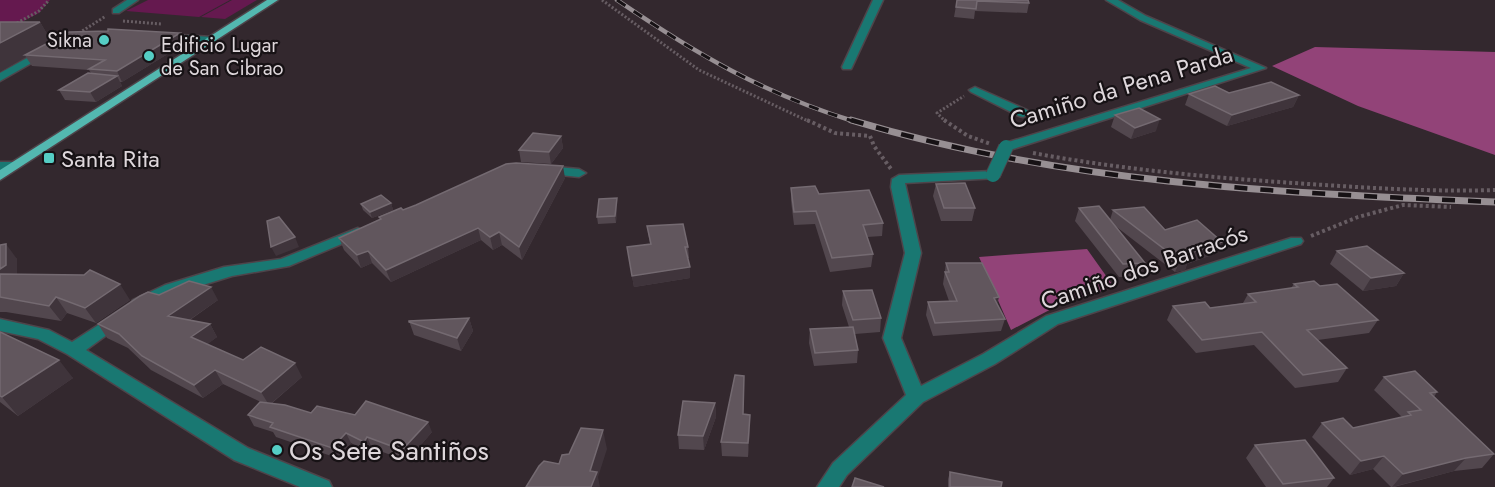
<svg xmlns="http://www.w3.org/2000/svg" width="1495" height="487" font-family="Jost,sans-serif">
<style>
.green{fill:#65194f}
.forest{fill:#924378}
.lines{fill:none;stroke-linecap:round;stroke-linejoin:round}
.minor-casing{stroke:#4e444a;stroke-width:3}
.major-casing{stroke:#4e444a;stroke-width:3}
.path-far1{stroke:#675d63;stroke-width:3;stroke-dasharray:2 2;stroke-linecap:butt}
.path{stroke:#675d63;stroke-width:4;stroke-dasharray:3 3;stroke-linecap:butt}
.minor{fill:#197872;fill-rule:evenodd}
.major{fill:#53b8b0;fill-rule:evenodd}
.rail-far1-casing{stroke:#978f93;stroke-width:4.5}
.rail-casing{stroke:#978f93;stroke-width:7}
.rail-far1{stroke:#171215;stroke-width:3;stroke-dasharray:10;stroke-linecap:butt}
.rail{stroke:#171215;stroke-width:4.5;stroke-dasharray:13;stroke-linecap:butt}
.minor-bridge-casing{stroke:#4e444a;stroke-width:16;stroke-linecap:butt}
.minor-bridge{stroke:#197872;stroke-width:14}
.wall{fill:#52474e}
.shaded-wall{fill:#3f343b}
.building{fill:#61565d;stroke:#746a71;stroke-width:1.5}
.poi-dot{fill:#55cec5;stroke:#171215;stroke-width:2}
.labels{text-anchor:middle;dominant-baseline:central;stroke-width:4.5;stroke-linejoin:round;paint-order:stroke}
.far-poi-label{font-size:20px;fill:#ded7db;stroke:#171215;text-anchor:end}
.street-label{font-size:24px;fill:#ded7db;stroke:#171215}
.poi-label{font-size:24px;fill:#ded7db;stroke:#171215;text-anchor:start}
.near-poi-label{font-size:28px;fill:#ded7db;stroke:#171215;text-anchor:start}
</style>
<rect width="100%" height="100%" fill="#33282e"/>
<path class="green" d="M0 0H50L39 13 0 33Z
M148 0H230L199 17 126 11Z
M257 0 225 19 201 17 232 0Z"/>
<path class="forest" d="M1315 47 1495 52V155L1358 106 1272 66Z
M1087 249 1114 287 1061 304 1011 330 979 257Z"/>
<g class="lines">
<g class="minor-casing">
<path id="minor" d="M127 0H138L119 13H113V9Z
M873 0H883L852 67 851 69H843L842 67Z
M1106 0H1118L1146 16 1266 68 1010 150H1002L1000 147 1002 144 1251 68 1140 20Z
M164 34 212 37 217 40 212 43 160 39 159 37Z
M45 48 50 51 49 53 0 81V73Z
M975 87 1027 110 1029 113 1023 117 1019 116 971 92 969 90Z
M0 162H14L21 166 14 170H0Z
M546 166 579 169 586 173 579 177 541 173 539 170Z
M993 171 1000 175 998 178 905 183 921 253 901 338 921 386 983 354 1046 316 1291 238H1301L1303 241 1301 244 1058 324 995 364 923 402 847 475 839 487H817L833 463 906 395 883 338 905 253 891 187 892 179 899 175Z
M358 228 365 232 363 235 289 266 232 276 177 293 139 310 133 308 131 304 133 300 165 285 224 267 281 259Z
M117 313 123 315 125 319 123 323 86 350 248 448 329 481 332 487H300L234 460 67 354 38 339 0 331V319L49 330 72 342Z"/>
</g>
<g class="major-casing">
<path id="major" d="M267 0H278L0 180V170Z"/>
</g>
<path class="path-far1" d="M602 0 699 70 810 122
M123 21 161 24
M17 23 39 11 49 0
M79 33 106 16
M946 122 937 113 964 96"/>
<path class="path" d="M807 120 835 133 870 136 874 146 891 169
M944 120 968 136 991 144
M1033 153C1124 170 1216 178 1309 184 1371 188 1433 192 1495 190
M1311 236 1358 217 1403 205 1451 207"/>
<use href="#minor" class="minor"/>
<use href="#major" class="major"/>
<g class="rail-far1-casing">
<path id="rail-far1" d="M617 0C696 54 764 94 856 122"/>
</g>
<g class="rail-casing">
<path id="rail" d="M851 120C1060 183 1278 193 1495 202"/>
</g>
<use href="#rail-far1" class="rail-far1"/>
<use href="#rail" class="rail"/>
<g class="minor-bridge-casing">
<path id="minor-bridge" d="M993 175 1006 147"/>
</g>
<use href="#minor-bridge" class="minor-bridge"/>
</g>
<path class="wall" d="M957 0 1029 3 1027 13 975 11 974 19 954 17Z
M40 22 51 41 184 44 122 82H120L122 86 96 102 65 100 59 90 91 73 89 70 32 66 26 57 0 72Z
M1229 93 1299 95 1293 107 1227 126 1185 105 1189 94Z
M1115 115 1156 131 1131 139 1111 127Z
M561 136 563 148 551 164 521 162 519 150Z
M565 178 522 260 502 245 493 250 481 240 391 282 372 263 361 268 344 250 339 238 380 219 379 217 403 210Z
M936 184 975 208 972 221H941L933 196Z
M791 188 819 194 883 223 882 236 867 237 873 254 871 267 830 272 815 224 794 225 791 201Z
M391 203 393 210 372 218 363 210 361 204Z
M617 205 616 223 598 224 597 217Z
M1079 208 1110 220 1113 210 1165 230 1217 253 1187 264 1185 270 1175 272 1114 225 1145 263 1140 276 1119 277 1075 221Z
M647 226 688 247 689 258H687L690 267V278L634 287 627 247 650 244Z
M0 245 17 259V274L130 300 96 323 67 313 61 321 6 312H0Z
M1337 251 1404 273 1396 286 1363 291 1330 264Z
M946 263 997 304 1005 319 1001 331 933 336 926 315 928 302 949 301 943 284Z
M1294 284 1320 286 1378 320 1369 333 1318 340 1347 368 1338 382 1295 388 1254 345 1196 353 1167 320 1173 306 1210 308 1243 303 1248 294 1291 288Z
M843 291 881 318 880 332 855 334 858 350 857 363 814 366 809 343 810 329 849 327 842 305Z
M159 295 218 300 190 320 210 324 217 337 207 344 243 360 302 377 271 404 311 413 355 415 432 432 407 461 372 448 368 452 351 443 337 458 276 437 273 432 254 426 248 415 263 403 223 384 203 398 151 370 128 348 107 338 98 324Z
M469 318 473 331 461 351 414 335 409 321Z
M0 332 73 378 18 416 0 402Z
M744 376 743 414 750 428 748 457 722 456 721 442Z
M1384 377 1437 392 1434 397 1494 454 1482 468 1454 471 1394 487H1391L1373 469 1350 475 1312 437 1322 423 1353 428 1402 417 1374 390Z
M715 403 716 417 704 450 679 449 678 435Z
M1255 445 1334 478 1327 487H1266L1246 458Z
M950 472 1001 487H948V479Z"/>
<path class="shaded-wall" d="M40 22 52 42 25 55 26 57 0 72V43Z
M180 33 184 44 122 82 117 71Z
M117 76 122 86 96 102 90 92Z
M1299 95 1293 107 1227 126 1232 115Z
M1160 119 1156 131 1131 139 1135 128Z
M561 136 563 148 551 164 549 152Z
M563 166 565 178 522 260 519 247Z
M617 198V205L616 223 615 216Z
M391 203 393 210 372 218 370 212Z
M478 228 481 240 391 282 386 270Z
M499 232 502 245 493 250 490 237Z
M295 237 299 247 276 256 271 247Z
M1222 242 1217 253 1187 264 1185 270 1175 272 1180 261 1187 254Z
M6 244 17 259V280H0V269Z
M368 251 372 263 361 268 357 255Z
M690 267V278L634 287 632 276Z
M1404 273 1396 286 1363 291 1371 278Z
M120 284 130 300 96 323 85 308Z
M211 287 218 300 176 329 168 316Z
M56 297 67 313 61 321 49 306Z
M999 297 996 309 994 298Z
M469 318 473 331 461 351 457 338Z
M210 324 217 337 199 351 191 337Z
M59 360 73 378 18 416 2 397Z
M295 363 302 377 269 405 261 392Z
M215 370 223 384 203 398 194 385Z
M715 403 716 417 704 450 703 436Z
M750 415V428L748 457V443Z
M428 422 432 432 407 461 402 450Z
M603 430 607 449 598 477 600 487H591L590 471Z
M346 433 351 443 337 458 332 448Z
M367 437 372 448 368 452 364 442Z
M1384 456 1373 469 1350 475 1361 461Z
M1466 458 1454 471 1392 487 1403 474Z"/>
<path class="building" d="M957 0H1028L1029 3 977 1 976 9 956 7Z
M0 22H40L0 43Z
M108 29 180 33 117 71 89 69 105 60 25 55 69 32 108 31Z
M88 73 117 76 90 92 59 90Z
M1271 82 1299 95 1232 115 1189 94 1215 86 1229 93Z
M1139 108 1160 119 1135 128 1115 115Z
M533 133 561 136 549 152 519 150Z
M516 163 563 166 519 247 499 232 490 237 478 228 386 270 368 251 357 255 339 238 381 219 379 217 401 208 403 210 416 205 506 164Z
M965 183 975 208H944L936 184Z
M815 186 819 194 869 190 883 223 863 225 873 254 832 258 816 211 794 212 791 188Z
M381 195 391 203 370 212 361 204Z
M617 198 615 216 597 217 599 199Z
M1099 206 1145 263 1123 264 1079 208Z
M1144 207 1165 230 1197 220 1222 242 1187 254 1190 258 1180 261 1113 210Z
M279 217 295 237 271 247 267 221Z
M683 224 688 247H685L690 267 632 276 627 247 651 244 647 226Z
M6 244V265L0 269V245Z
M1367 246 1404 273 1371 278 1337 251Z
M946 263H982L999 297 994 298 1005 319 935 323 928 302 957 301 945 272H949Z
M90 270 120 284 85 308 56 297 49 306 0 297V274L84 275Z
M189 281 211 287 168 316 210 324 191 337 243 360 261 347 295 363 261 392 215 370 194 385 142 356 119 334 98 324 140 296 148 292 159 295Z
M1314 281 1320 286 1337 284 1378 320 1307 330 1347 368 1303 375 1262 332 1202 340 1173 306 1205 302 1210 308 1256 302 1248 294 1298 287 1294 284Z
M872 290 881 318 853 320 843 291Z
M469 318 457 338 409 322V321Z
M853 327 858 350 815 353 810 329Z
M0 332 59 360 2 397 0 396Z
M1415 371 1437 392 1430 393 1494 454 1466 458 1403 474 1384 456 1361 461 1322 423 1343 418 1353 428 1411 415 1408 412 1421 410 1384 377Z
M735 375 744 376 743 414 750 415 748 443 721 442Z
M366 401 428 422 402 450 367 437 364 442 346 433 332 448 270 427 273 423 248 415 260 402 285 405 311 413 317 406 355 415Z
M683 401 715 403 703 436 678 435Z
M581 428 603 430 590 471 597 472 591 487H526L539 466 544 461 559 464 562 455 569 454Z
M1305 440 1334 478 1283 484 1255 445Z
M950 472 1002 482 1001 487H950Z
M855 478 884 487H852Z"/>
<g class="poi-dot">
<circle cx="104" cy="40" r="6"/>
<circle cx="149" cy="56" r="6"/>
<rect x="43" y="152" width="12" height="12" rx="3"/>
<circle cx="277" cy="450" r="6"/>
</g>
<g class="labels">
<g class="far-poi-label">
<text x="92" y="40">Sikna</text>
<text x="161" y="45" text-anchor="start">Edificio Lugar<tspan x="161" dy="23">de San Cibrao</tspan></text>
</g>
<g class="street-label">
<text transform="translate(1121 87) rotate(-17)">Camiño da Pena Parda</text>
<text transform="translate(1144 267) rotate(-19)">Camiño dos Barracós</text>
</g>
<g class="poi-label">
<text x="61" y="158">Santa Rita</text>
</g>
<g class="near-poi-label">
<text x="289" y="450">Os Sete Santiños</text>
</g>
</g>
</svg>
